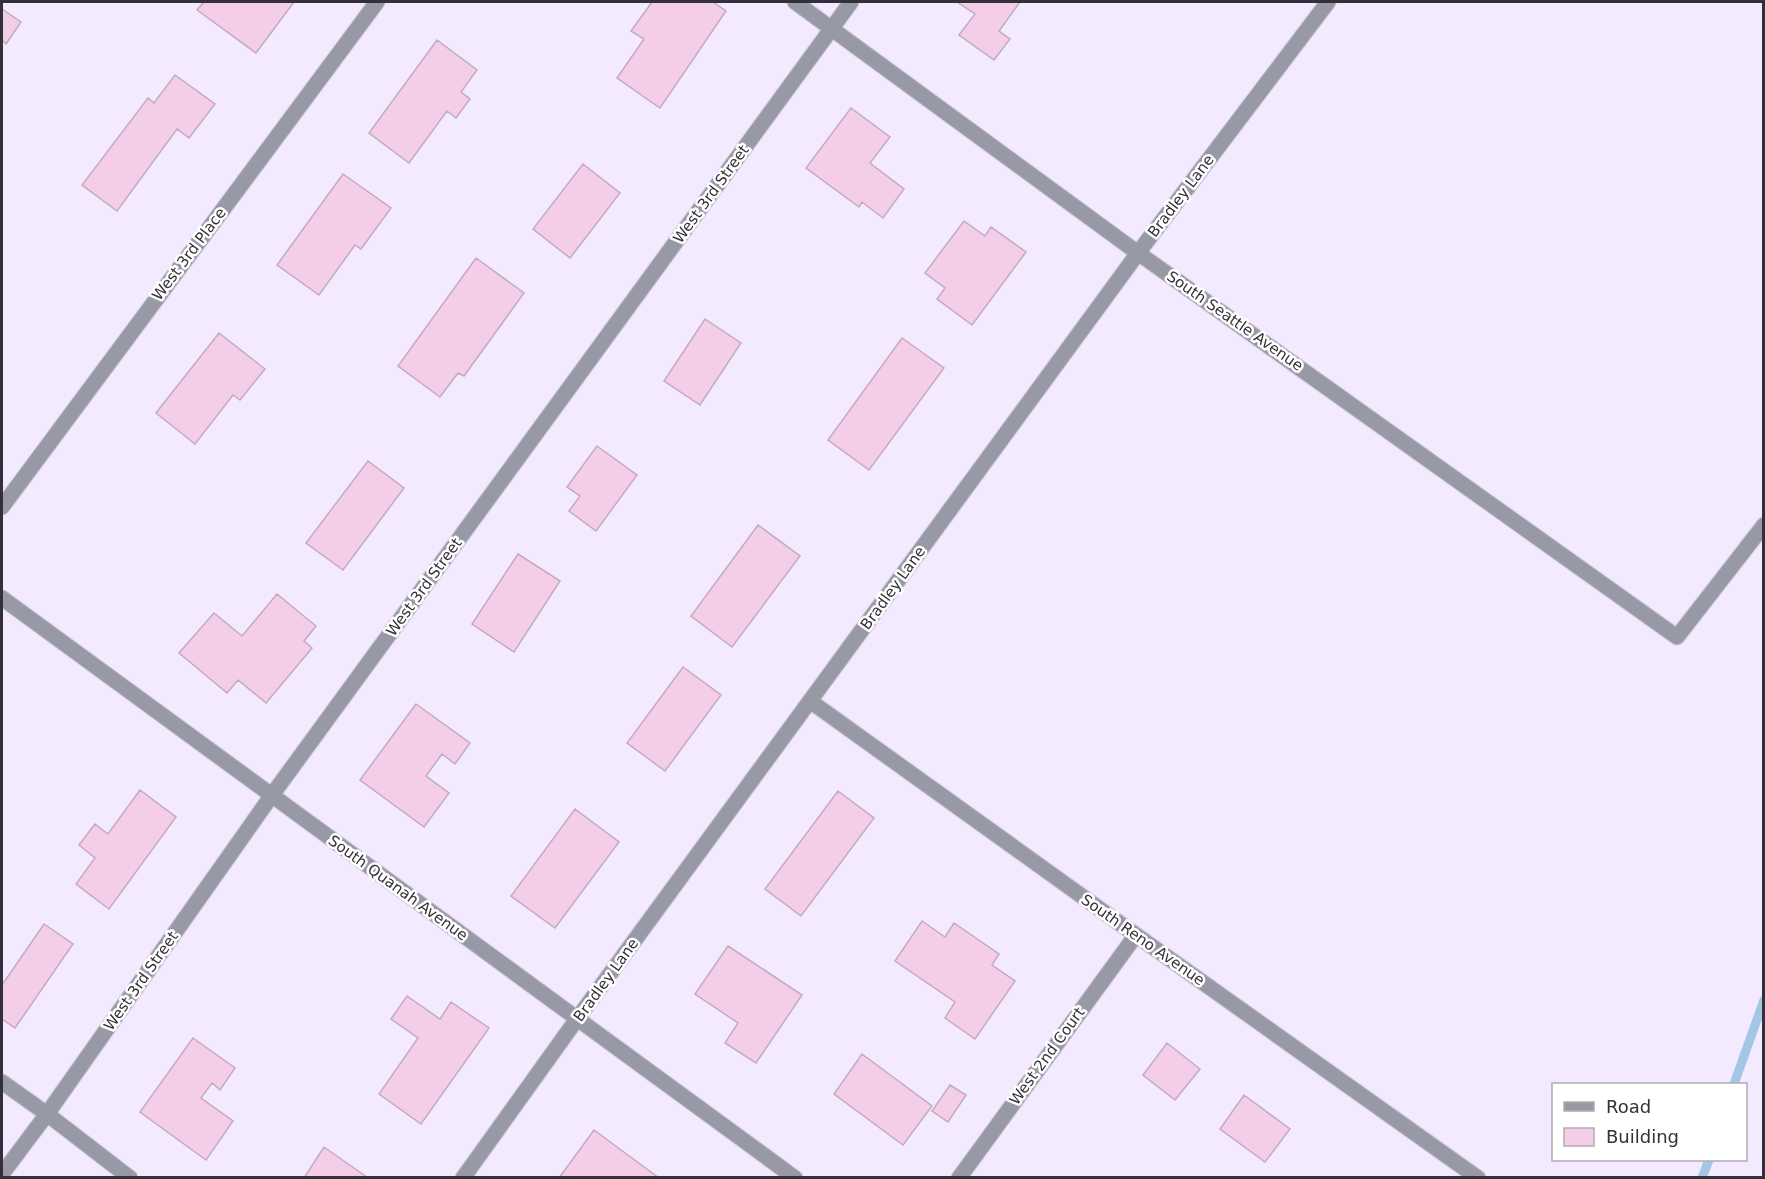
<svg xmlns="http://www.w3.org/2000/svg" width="1765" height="1179" font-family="'DejaVu Sans',sans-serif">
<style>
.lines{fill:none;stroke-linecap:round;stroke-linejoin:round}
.stream{stroke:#a2c6e3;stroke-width:9}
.building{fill:#f4cde8;stroke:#c3abbc;stroke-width:1.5}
.minor-casing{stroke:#cdc5d7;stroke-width:17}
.tertiary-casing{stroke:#cdc5d7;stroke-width:17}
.minor{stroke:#979aa5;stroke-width:15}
.tertiary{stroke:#979aa5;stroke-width:15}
.labels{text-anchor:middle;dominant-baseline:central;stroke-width:5;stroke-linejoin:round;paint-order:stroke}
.street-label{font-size:15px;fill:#343039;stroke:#fff}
</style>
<rect width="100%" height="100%" fill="#f3eaff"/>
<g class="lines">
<path class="stream" d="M1734 1084 1764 1000
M1702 1178 1709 1160"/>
</g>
<path class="building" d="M204 2H294L256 53 197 10Z
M652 2H713L726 11 660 108 617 78 644 39 631 31Z
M957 2H1020L999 31 1010 39 994 60 959 35 975 14Z
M2 9 21 22 6 44 2 40Z
M437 40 477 70 461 92 470 99 456 118 447 111 409 163 369 133Z
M175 75 215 104 189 138 177 129 117 211 82 185 148 98 154 103Z
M851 108 890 137 870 163 904 189 883 218 862 202 859 207 806 168Z
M583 164 620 193 570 258 533 229Z
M343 174 391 208 361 249 355 245 319 295 277 265Z
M964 221 985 236 991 227 1026 252 972 325 937 299 945 288 925 273Z
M476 258 524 293 464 376 458 373 440 397 398 366Z
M705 319 741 343 700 405 664 381Z
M219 333 265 369 240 400 233 395 195 444 156 413Z
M902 338 944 368 869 470 828 440Z
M597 446 637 475 596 531 569 511 580 496 567 487Z
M368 461 404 488 343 570 306 543Z
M758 525 800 556 732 647 691 616Z
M518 554 560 581 514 652 472 624Z
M277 594 316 626 304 641 312 648 266 703 238 680 227 693 179 653 214 613 242 636Z
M683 667 721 695 665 771 627 743Z
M416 704 470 743 455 764 442 754 426 776 449 793 424 827 360 780Z
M140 790 176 817 109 909 76 884 95 858 79 845 95 824 108 834Z
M838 791 874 818 801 916 765 889Z
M575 809 619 842 555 928 511 896Z
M922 921 945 937 954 923 999 954 992 965 1015 981 975 1039 945 1018 955 1002 895 961Z
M44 924 73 944 15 1028 2 1019V985Z
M728 946 802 995 756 1063 725 1043 738 1023 695 994Z
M407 996 440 1019 451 1002 489 1028 421 1124 379 1094 418 1038 391 1019Z
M193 1038 235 1068 220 1090 212 1083 201 1098 233 1121 206 1160 140 1112Z
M1167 1043 1200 1069 1175 1100 1143 1075Z
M862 1054 932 1106 903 1145 834 1094Z
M950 1085 966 1095 948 1122 932 1111Z
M1244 1095 1290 1129 1265 1162 1220 1129Z
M594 1130 659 1178H559Z
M324 1147 368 1178H304Z"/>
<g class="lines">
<g class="minor-casing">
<path id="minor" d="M795 2 1138 253 1677 637 1764 525
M2 507 377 2
M2 598 795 1178
M810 701 1136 935 1478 1178
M2 1174 47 1114 272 795 851 2
M959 1178 1136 935"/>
</g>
<g class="tertiary-casing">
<path id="tertiary" d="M2 1082 47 1114 130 1178
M463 1178 577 1019 1138 253 1328 2"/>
</g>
<use href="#minor" class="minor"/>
<use href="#tertiary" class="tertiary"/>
</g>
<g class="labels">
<g class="street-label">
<text transform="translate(711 194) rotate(-54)">West 3rd Street</text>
<text transform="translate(1181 196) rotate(-53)">Bradley Lane</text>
<text transform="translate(189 254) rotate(-53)">West 3rd Place</text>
<text transform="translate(1235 321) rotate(35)">South Seattle Avenue</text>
<text transform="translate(424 587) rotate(-54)">West 3rd Street</text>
<text transform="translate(893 588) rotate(-54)">Bradley Lane</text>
<text transform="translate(398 888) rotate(36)">South Quanah Avenue</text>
<text transform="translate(1143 940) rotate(35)">South Reno Avenue</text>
<text transform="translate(606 980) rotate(-54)">Bradley Lane</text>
<text transform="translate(141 981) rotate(-55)">West 3rd Street</text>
<text transform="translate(1047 1056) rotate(-54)">West 2nd Court</text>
</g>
</g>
<rect width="1765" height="1179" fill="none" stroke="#343039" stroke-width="6"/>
<rect x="1552" y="1083" width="195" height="78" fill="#ffffff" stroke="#aeacb0" stroke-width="1.5"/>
<rect x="1564" y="1102" width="30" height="9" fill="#979aa5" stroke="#aeacb0" stroke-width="1.5"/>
<text x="1606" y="1113" font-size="18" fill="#343039">Road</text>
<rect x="1564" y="1128" width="30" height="18" fill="#f4cde8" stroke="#aeacb0" stroke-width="1.5"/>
<text x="1606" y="1143" font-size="18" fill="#343039">Building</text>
</svg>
